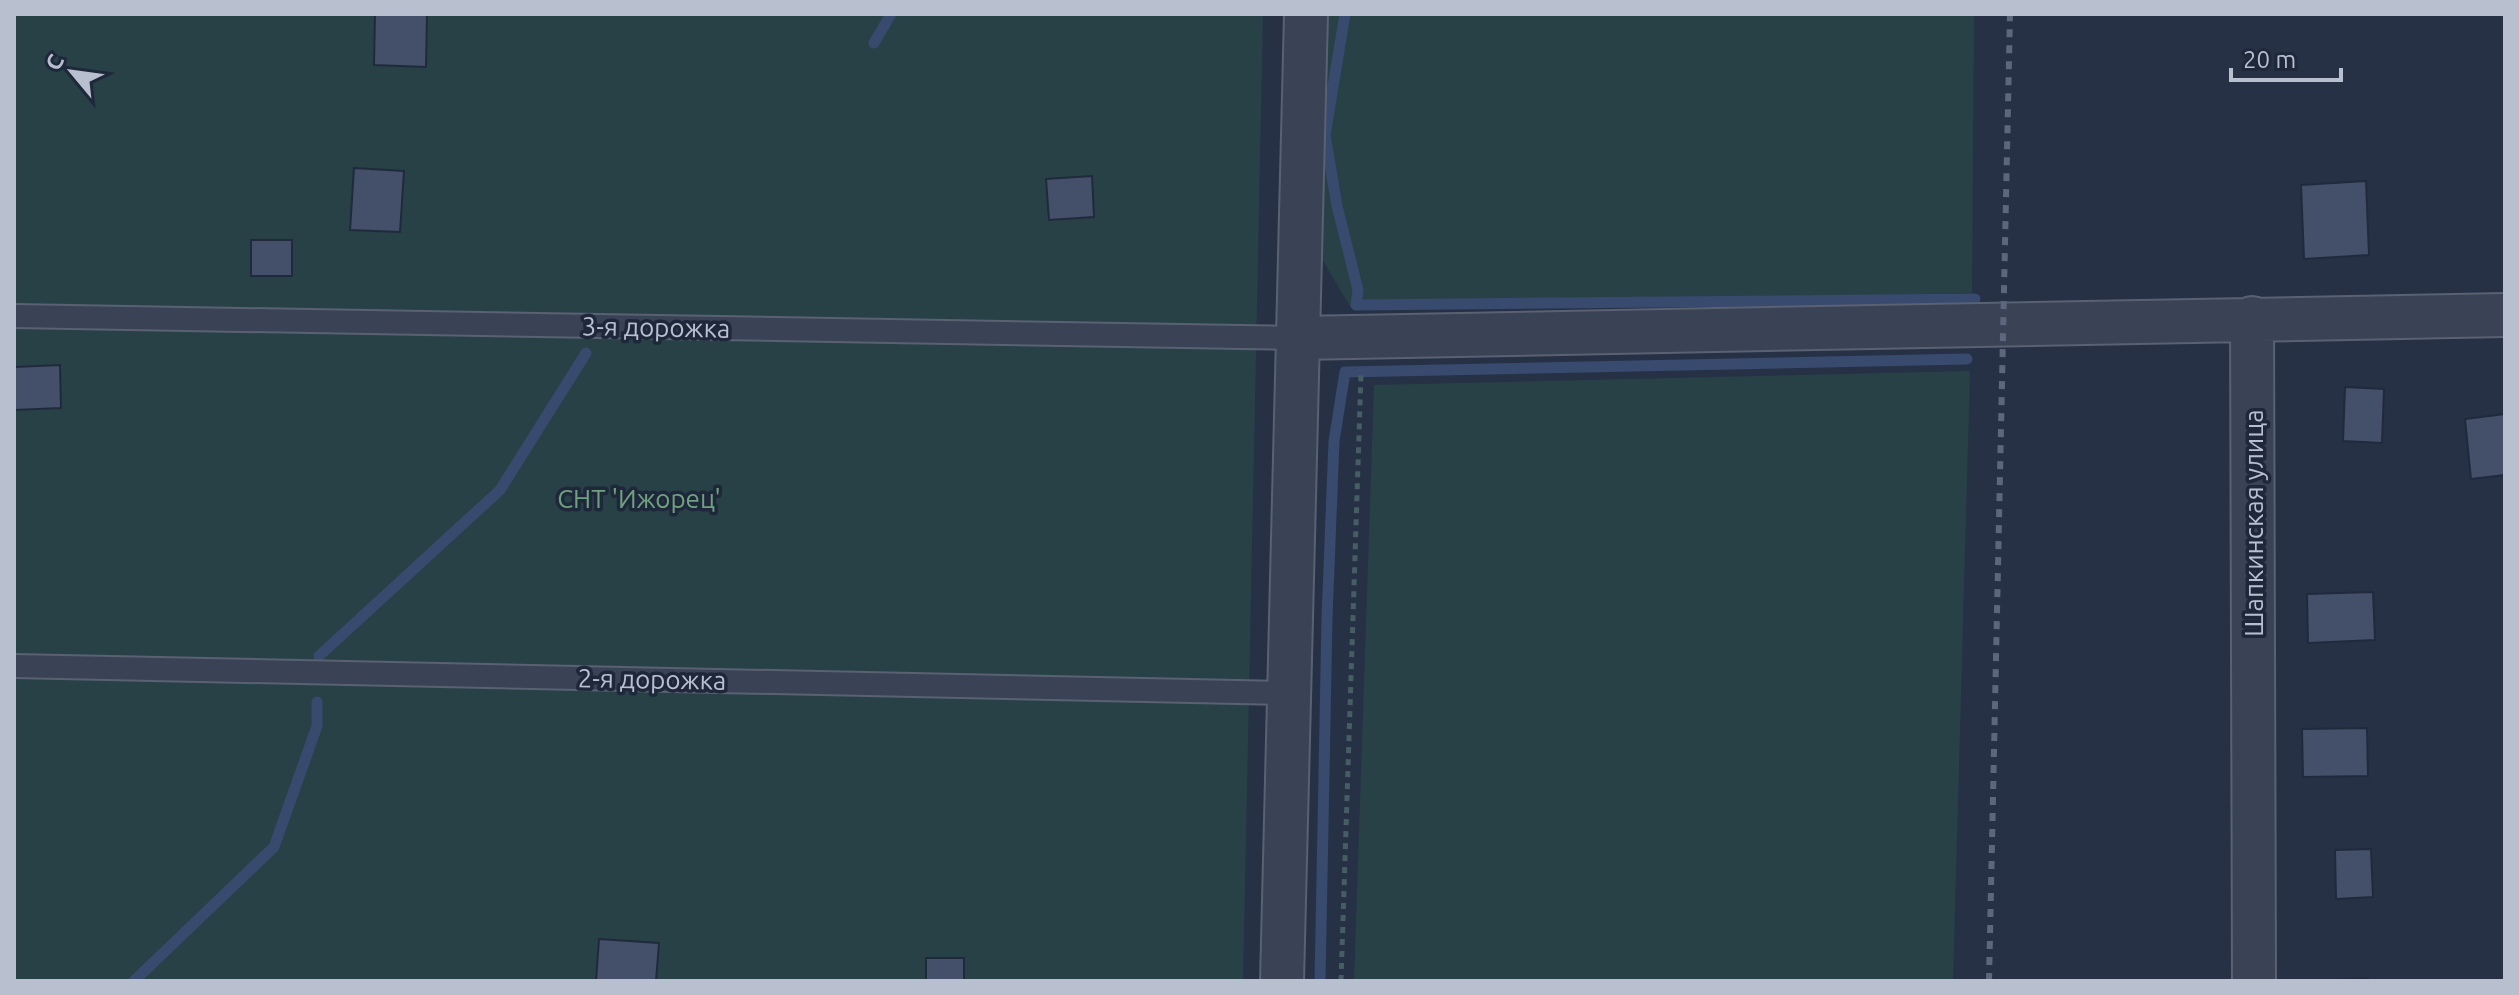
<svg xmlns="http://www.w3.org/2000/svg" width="2519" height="995" font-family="Ubuntu,sans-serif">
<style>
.green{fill:#284147}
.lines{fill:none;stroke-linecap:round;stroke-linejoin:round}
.stream{stroke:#384a6e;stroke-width:11}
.building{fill:#445069;stroke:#212a3d;stroke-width:2}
.lane-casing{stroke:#596173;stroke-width:26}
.street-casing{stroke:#596173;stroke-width:46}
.path{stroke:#465e63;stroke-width:5;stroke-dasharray:6 6;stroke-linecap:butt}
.lane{stroke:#3a4355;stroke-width:22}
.street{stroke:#3a4355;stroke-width:42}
.rail{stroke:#5c677d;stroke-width:6;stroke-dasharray:8 8;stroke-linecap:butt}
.labels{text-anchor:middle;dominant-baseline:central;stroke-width:7;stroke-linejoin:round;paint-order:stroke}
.street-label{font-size:26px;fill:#b8bfcf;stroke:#1f283b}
.park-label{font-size:26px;fill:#6ea17e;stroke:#1f283b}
</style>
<rect width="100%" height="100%" fill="#263146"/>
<path class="green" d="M14 14H1263L1243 981H14Z
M1326 14H1974L1972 293 1351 308 1319 254Z
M1970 371 1953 981H1354L1374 385Z"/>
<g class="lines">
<path class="stream" d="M1345 14 1325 135 1337 206 1358 290 1356 305 1975 299
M874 43 891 14
M319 656 500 490 586 353
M134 981 274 847 317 726V702
M1320 981 1327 618 1334 441 1345 372 1967 359"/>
</g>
<path class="building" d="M375 14H427L426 67 374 65Z
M354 168 404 171 400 232 350 230Z
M1092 176 1094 217 1049 220 1046 179Z
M2366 181 2369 255 2304 259 2301 185Z
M251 240H292V276H251Z
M60 365 61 408 14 410V367Z
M2345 387 2384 389 2382 443 2343 441Z
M2505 414V475L2471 479 2465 419Z
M2373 592 2375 640 2308 643 2307 594Z
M2367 728 2368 776 2303 777 2302 729Z
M2371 849 2373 897 2336 899 2335 850Z
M599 939 659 943 656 981H596Z
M926 958H964V981H926Z
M2368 978V981H2316Z"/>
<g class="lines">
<g class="lane-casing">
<path id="lane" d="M14 316 1299 338
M14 666 1289 693"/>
</g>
<g class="street-casing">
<path id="street" d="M2252 318 2254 981
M1299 338 2505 315
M1282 981 1306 14"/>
</g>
<path class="path" d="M1341 981 1361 374"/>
<use href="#lane" class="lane"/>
<use href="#street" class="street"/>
<path class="rail" d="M1989 981 2010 14"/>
</g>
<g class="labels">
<g class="street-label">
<text transform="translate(656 327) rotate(1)">3-я дорожка</text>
<text transform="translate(2253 523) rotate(-90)">Шапкинская улица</text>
<text transform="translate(652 679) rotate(1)">2-я дорожка</text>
</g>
<g class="park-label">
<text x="639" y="498">СНТ 'Ижорец'</text>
</g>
</g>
<rect width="2519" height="995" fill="none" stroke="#b8bfcf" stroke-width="32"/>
<g transform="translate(72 72) rotate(299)" stroke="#1f283b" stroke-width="6" paint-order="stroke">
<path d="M0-6L14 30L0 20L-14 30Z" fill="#b8bfcf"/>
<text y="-12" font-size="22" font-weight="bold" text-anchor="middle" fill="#b8bfcf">С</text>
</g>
<path d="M2231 68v12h110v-12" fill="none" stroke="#b8bfcf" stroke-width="4"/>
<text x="2243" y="68" font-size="24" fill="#b8bfcf" stroke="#1f283b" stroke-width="6" paint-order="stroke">20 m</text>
</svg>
